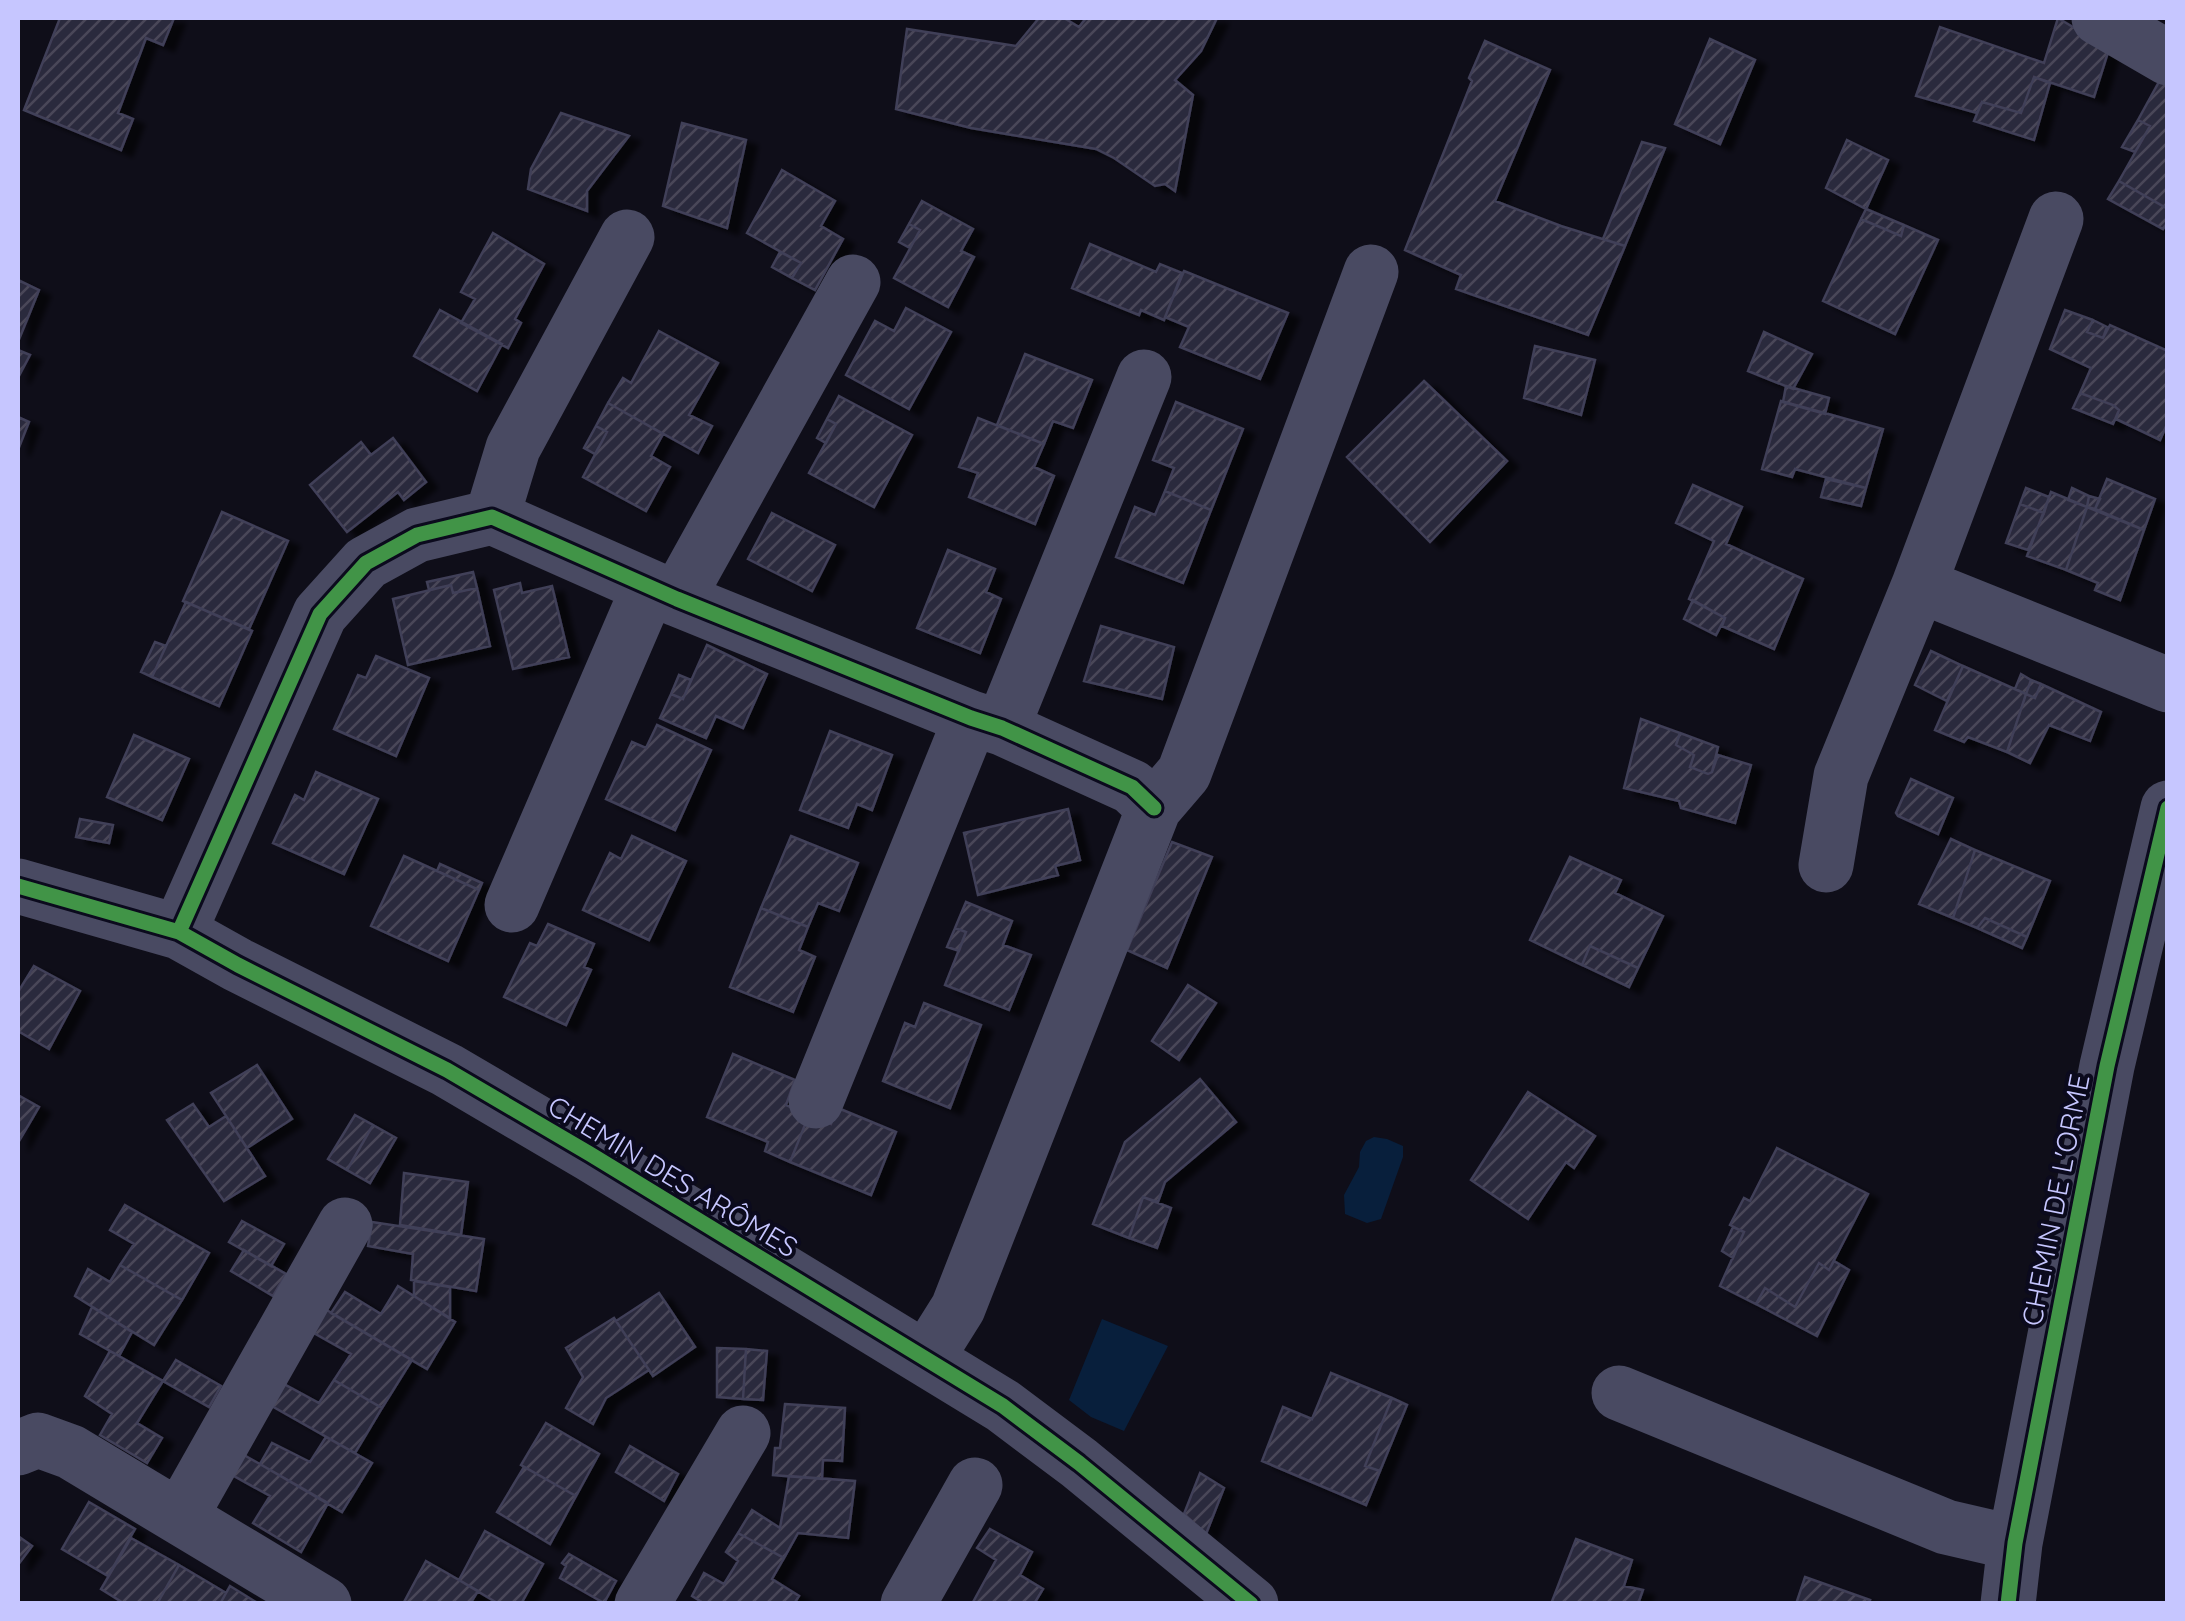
<svg xmlns="http://www.w3.org/2000/svg" width="2185" height="1621" font-family="Quicksand,sans-serif">
<style>
.water{fill:#081f3c}
.building{fill:url(#building-hatch);stroke:#413f58;stroke-width:2.5;filter:url(#shadow)}
.lines{fill:none;stroke-linecap:round;stroke-linejoin:round}
.minor{stroke:#494a62;stroke-width:55}
.cycleway-casing{stroke:#0b0a1d;stroke-width:21}
.cycleway{stroke:#419447;stroke-width:15}
.labels{text-anchor:middle;dominant-baseline:central;stroke-width:8;stroke-linejoin:round;paint-order:stroke}
.street-label{font-size:28px;fill:#c6c6ff;stroke:#0b0a1d}
</style>
<defs>
<pattern id="building-hatch" width="6" height="6" patternUnits="userSpaceOnUse" patternTransform="scale(2.5)"><rect width="6" height="6" fill="#2c2a3c"/><path d="M-1 1l2-2M0 6l6-6M5 7l2-2" fill="none" stroke="#494759"/></pattern>
<filter id="shadow"><feDropShadow dx="11" dy="6" stdDeviation="2.5" flood-color="#0009"/></filter>
</defs>
<rect width="100%" height="100%" fill="#0f0e19"/>
<path class="water" d="M1374 1137 1387 1139 1403 1146V1157L1381 1219 1367 1223 1345 1214 1344 1195 1359 1167 1360 1152 1366 1141Z
M1102 1319 1168 1346 1124 1431 1091 1417 1069 1400Z"/>
<path class="building" d="M60 18H174L163 45 146 38 118 113 133 119 121 150 24 110Z
M1039 18H1064L1079 27 1086 18H1217L1201 51 1175 80 1193 95 1175 191 1165 184 1155 186 1114 158 1096 149 971 128 896 109 907 29 1016 46Z
M2058 18 2109 49 2094 97 2034 77 2021 113 1982 102 1977 113 1916 96 1940 27 2044 63Z
M1710 39 1755 60 1720 144 1675 124Z
M1485 41 1550 70 1495 201 1561 226 1625 246 1588 335 1456 289 1461 275 1405 250 1472 81 1469 78Z
M2034 77 2050 83 2034 140 1974 121 1982 102 2021 113Z
M2160 80 2168 84V209L2119 181 2150 126 2138 120Z
M561 113 629 136 587 191V211L528 189 531 169Z
M2138 120 2150 126 2135 152 2122 147Z
M682 123 746 140 727 228 663 206Z
M1847 140 1888 160 1866 209 1826 188Z
M1642 142 1665 148 1625 246 1603 239Z
M782 170 835 201 821 226 843 239 815 290 792 278 801 263 747 233Z
M2119 181 2168 209V222L2163 229 2108 199Z
M922 201 973 229 961 251 974 257 948 307 894 278 920 230 909 224Z
M1866 209 1904 225 1901 236 1861 219Z
M1861 219 1901 236 1904 225 1938 240 1895 334 1823 301Z
M909 224 920 230 910 248 899 242Z
M493 233 544 264 515 319 521 323 508 348 461 323 475 299 461 292Z
M1090 244 1156 272 1160 264 1182 273 1164 320 1141 310 1139 315 1072 288Z
M780 252 801 263 792 278 772 267Z
M1184 271 1288 313 1260 379 1180 347 1189 327 1165 317Z
M18 280 39 290 18 342Z
M906 308 951 332 909 409 846 375 875 321 894 331Z
M440 310 502 344 477 391 414 356Z
M2065 310 2093 320 2087 332 2103 338 2110 325 2168 351V422L2160 440 2116 419 2119 410 2113 405 2080 393 2091 368 2050 349Z
M2093 320 2107 327 2103 338 2087 332Z
M659 331 718 363 689 415 712 426 698 453 608 403 623 378 631 383Z
M1764 332 1812 354 1793 389 1748 371Z
M1535 346 1595 360 1581 415 1524 398Z
M18 350 30 355 18 378Z
M1025 354 1092 380 1073 428 1053 421 1044 444 997 425Z
M1424 381 1507 461 1430 542 1347 457Z
M1786 386 1829 398 1825 414 1783 402Z
M2080 393 2113 405 2119 410 2113 424 2073 408Z
M839 396 912 435 874 507 809 473 836 424 827 419Z
M1781 401 1883 429 1866 488 1795 469 1792 477 1762 469Z
M1176 402 1243 429 1211 510 1165 491 1174 468 1153 460Z
M608 403 663 434 651 456 670 467 646 511 583 477 607 432 596 426Z
M18 417 29 422 18 450Z
M978 418 1044 444 1034 467 1054 476 1035 524 969 497 978 473 959 467Z
M827 419 836 424 826 443 817 438Z
M596 426 607 432 595 454 584 448Z
M393 438 426 482 404 500 398 492 347 532 310 485 361 442 371 455Z
M1826 479 1866 488 1861 506 1821 497Z
M2107 479 2155 499 2144 530 2095 509Z
M1693 485 1742 507 1726 544 1803 579 1774 649 1722 626 1725 618 1689 599 1714 541 1676 523Z
M2026 488 2049 497 2044 513 2020 504Z
M2072 488 2089 496 2087 507 2068 500Z
M1165 491 1211 510 1183 583 1116 557 1135 507 1155 515Z
M2051 492 2087 507 2066 570 2027 556Z
M2089 496 2100 499 2095 509 2087 507Z
M2020 504 2044 513 2028 550 2006 543Z
M2087 507 2144 530 2120 600 2095 590 2098 583 2066 570Z
M222 512 288 541 249 629 183 601Z
M772 513 835 545 812 591 748 559Z
M948 550 995 569 986 592 1001 599 980 653 917 628Z
M473 572 477 588 453 593 451 585 429 590 427 582Z
M520 583 522 593 552 586 569 657 513 669 494 590Z
M451 585 453 593 477 588 490 646 408 665 393 599Z
M1693 600 1725 618 1716 635 1684 619Z
M186 602 252 631 219 706 152 677Z
M1101 626 1174 647 1162 699 1084 681Z
M155 642 166 646 152 677 141 672Z
M707 645 767 674 743 728 716 716 706 738 660 718 671 694 683 699Z
M1931 651 1963 666 1947 701 1915 685Z
M376 656 429 678 396 756 334 729 358 675 366 678Z
M1963 666 2026 694 2007 752 1968 737 1964 742 1935 730Z
M2021 674 2031 680 2026 694 2015 689Z
M679 675 691 680 683 699 671 694Z
M2031 680 2041 684 2035 698 2026 694Z
M2041 684 2101 712 2090 741 2049 725 2030 763 2007 752 2026 694 2035 698Z
M1641 719 1680 733 1676 745 1694 755 1690 767 1708 774 1712 772 1718 755 1751 765 1735 823 1681 808 1679 801 1624 788Z
M657 725 711 750 675 830 606 799 632 742 646 748Z
M830 731 892 755 872 810 857 804 848 828 800 810Z
M1680 733 1718 747 1712 772 1708 774 1690 767 1694 755 1676 745Z
M134 735 189 759 162 820 107 797Z
M316 772 378 799 344 874 273 843 295 795 304 800Z
M1911 779 1953 798 1938 834 1898 816 1896 813Z
M1068 809 1080 860 1055 866 1058 875 978 895 964 833Z
M80 819 113 825 109 843 76 837Z
M632 836 686 861 649 940 583 910 610 853 621 859Z
M791 836 858 863 839 911 818 903 808 927 761 908Z
M1951 839 1975 850 1953 918 1919 904Z
M1172 842 1212 857 1167 968 1127 950Z
M1975 850 2050 881 2027 937 1985 918 1977 928 1953 918Z
M404 856 479 890 448 961 371 926Z
M1570 857 1621 880 1615 893 1663 916 1638 968 1590 946 1582 965 1530 940Z
M440 864 482 883 479 890 437 871Z
M966 902 1012 921 1003 945 1031 955 1009 1010 945 985 966 932 955 928Z
M761 908 808 927 799 950 815 957 793 1012 730 987Z
M1985 918 2027 937 2022 948 1977 928Z
M548 924 594 944 584 967 591 970 566 1025 504 997 530 943 537 946Z
M955 928 966 932 959 951 947 947Z
M1590 946 1638 968 1629 987 1582 965Z
M34 966 80 991 49 1049 18 1031V992Z
M1188 985 1216 1003 1179 1060 1152 1041Z
M924 1003 981 1025 950 1108 883 1081 905 1023 915 1027Z
M733 1054 795 1080 786 1105 809 1115 790 1162 765 1151 768 1142 707 1117Z
M257 1065 292 1119 247 1148 211 1093Z
M1200 1079 1236 1122 1165 1182 1158 1202 1143 1197 1129 1238 1093 1224 1125 1142Z
M1528 1092 1595 1136 1574 1168 1566 1162 1528 1219 1471 1180Z
M18 1095 39 1107 18 1143Z
M193 1104 209 1127 226 1116 265 1176 224 1201 167 1120Z
M838 1108 896 1132 871 1195 790 1162 809 1115 831 1124Z
M355 1115 373 1125 347 1170 328 1159Z
M373 1125 396 1138 370 1183 347 1170Z
M1777 1148 1868 1194 1829 1270 1819 1263 1795 1307 1765 1288 1756 1304 1720 1286 1744 1232 1730 1225 1744 1198 1750 1201Z
M404 1173 468 1182 461 1235 400 1225Z
M1143 1197 1171 1208 1157 1248 1129 1238Z
M125 1205 209 1253 182 1300 120 1265 134 1244 110 1230Z
M242 1221 284 1244 271 1266 229 1242Z
M372 1222 484 1239 476 1291 411 1280 413 1254 368 1246Z
M1733 1227 1744 1232 1733 1258 1722 1251Z
M244 1250 286 1274 273 1296 231 1271Z
M1834 1261 1849 1270 1817 1336 1756 1304 1765 1288 1795 1307 1819 1263 1829 1270Z
M120 1265 182 1300 154 1345 75 1296 88 1269 110 1282Z
M414 1281 450 1287V1318L414 1296Z
M398 1286 455 1322 427 1369 331 1313 345 1292 381 1314Z
M659 1293 695 1347 653 1376 616 1321Z
M92 1307 132 1332 119 1356 80 1334Z
M325 1309 412 1360 382 1408 334 1380 351 1354 312 1332Z
M614 1318 649 1370 606 1398 593 1424 566 1408 583 1377 566 1348Z
M717 1348 746 1349 743 1399 717 1397Z
M746 1349 767 1351 763 1400 743 1399Z
M110 1351 163 1381 137 1423 162 1438 147 1463 100 1435 112 1414 85 1396Z
M176 1360 221 1386 209 1407 163 1381Z
M1331 1373 1392 1398 1365 1466 1380 1471 1366 1505 1262 1461 1283 1407 1312 1419Z
M334 1380 382 1408 355 1453 270 1405 282 1383 319 1403Z
M1392 1398 1407 1405 1380 1471 1365 1466Z
M785 1404 845 1408 842 1461 823 1460 822 1479 773 1475 775 1448H780Z
M546 1423 599 1454 576 1496 521 1465Z
M326 1437 372 1463 342 1512 260 1464 272 1443 310 1462Z
M630 1446 678 1474 664 1501 616 1472Z
M244 1455 328 1503 301 1552 253 1523 270 1496 232 1475Z
M524 1467 576 1496 550 1544 497 1512Z
M1200 1473 1224 1488 1206 1534 1184 1514Z
M789 1476 855 1481 848 1538 798 1533 784 1558 738 1533 752 1510 780 1528Z
M89 1502 135 1529 108 1576 62 1549Z
M990 1529 1032 1552 1020 1575 1043 1589 1034 1604H972L996 1560 977 1548Z
M485 1531 543 1564 521 1604H499L459 1580Z
M738 1533 784 1558 772 1579 799 1596 794 1604H705L692 1596 704 1573 724 1584 738 1561 726 1552Z
M18 1536 32 1546 18 1565Z
M131 1538 179 1565 157 1604H125L101 1589Z
M1576 1539 1632 1560 1624 1586 1643 1590 1638 1604H1551Z
M569 1554 616 1581 604 1603 560 1578 566 1566 562 1563Z
M426 1561 478 1591 470 1604H403Z
M179 1565 226 1593 220 1604H157Z
M1805 1577 1870 1600 1868 1604H1796Z
M230 1586 259 1604H220Z"/>
<g class="lines">
<path class="minor" d="M2099 18 2168 58
M492 517 513 448 627 237
M1919 585 2168 685
M677 599 853 282
M1002 728 1144 377
M1826 865 1841 776 1919 585 2056 219
M18 886 179 932 238 965 447 1070 590 1154 1003 1406 1079 1463 1251 1604
M512 905 649 587
M179 932 320 614 366 563 417 535 492 517 677 599 971 718 1002 728 1132 787 1154 808
M816 1101 971 718
M926 1359 958 1308 1154 808 1184 773 1371 272
M1619 1393 1946 1527 2015 1543
M18 1448 38 1440 71 1452 324 1604
M180 1517 345 1225
M642 1604 743 1433
M908 1604 975 1485
M2008 1604 2015 1543 2107 1066 2168 808"/>
<g class="cycleway-casing">
<path id="cycleway" d="M18 886 179 932 238 965 447 1070 590 1154 1003 1406 1079 1463 1251 1604
M179 932 320 614 366 563 417 535 492 517 677 599 971 718 1002 728 1132 787 1154 808
M2008 1604 2015 1543 2107 1066 2168 808"/>
</g>
<use href="#cycleway" class="cycleway"/>
</g>
<g class="labels">
<g class="street-label">
<text transform="translate(673 1176) rotate(31)">CHEMIN DES ARÔMES</text>
<text transform="translate(2055 1200) rotate(-79)">CHEMIN DE L'ORME</text>
</g>
</g>
<rect width="2185" height="1621" fill="none" stroke="#c6c6ff" stroke-width="40"/>
</svg>
